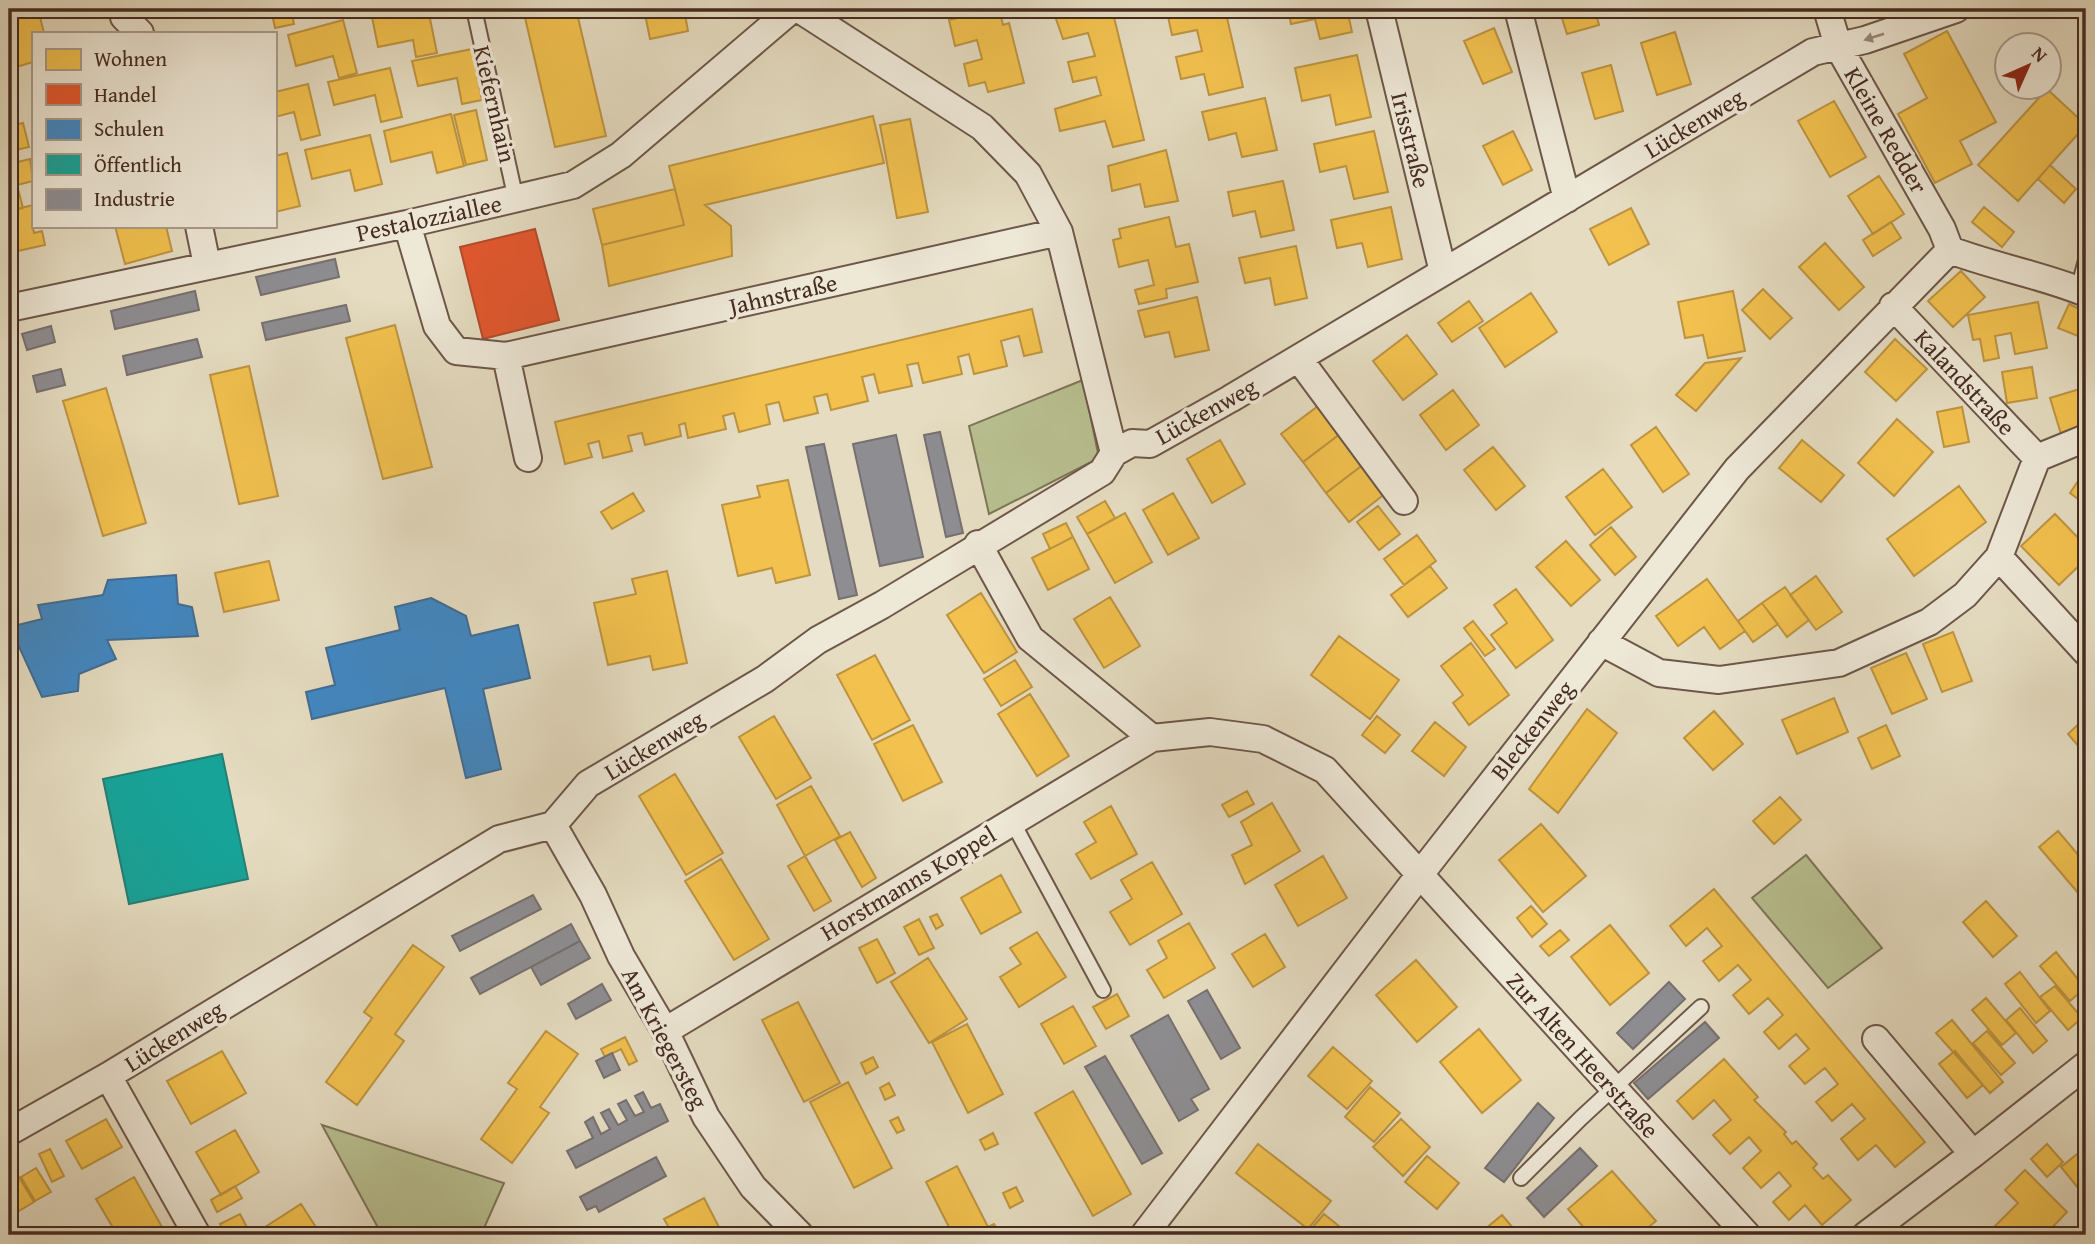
<svg xmlns="http://www.w3.org/2000/svg" width="2095" height="1244" font-family="'Gentium Book Plus',serif">
<style>
.green{fill:#b8bf90;stroke:#7e7558;stroke-width:2}
.homes{fill:#f2c14e;stroke:#be9440;stroke-width:2}
.shops{fill:#e4572e;stroke:#b44a2a;stroke-width:2}
.schools{fill:#3f88c5;stroke:#416c94;stroke-width:2}
.public{fill:#17a398;stroke:#257f74;stroke-width:2}
.industry{fill:#8d8d92;stroke:#777070;stroke-width:2}
.lines{fill:none;stroke-linecap:round;stroke-linejoin:round}
.service-casing{stroke:#6d5749;stroke-width:18}
.minor-casing{stroke:#6d5749;stroke-width:30}
.service{stroke:#eee8d7;stroke-width:14}
.minor{stroke:#eee8d7;stroke-width:26}
.oneway{fill:#9a8a7c}
.labels{text-anchor:middle;dominant-baseline:central;stroke-width:7;stroke-linejoin:round;paint-order:stroke}
.street-label{font-size:24px;fill:#452b21;stroke:#eee8d7}
</style>
<rect width="100%" height="100%" fill="#e5dcc1"/>
<filter id="stains"><feTurbulence type="fractalNoise" baseFrequency=".00286" numOctaves="4"/><feColorMatrix values="0 0 0 0 .2 0 0 0 0 .09 0 0 0 0 .02 0 0 0 .5 -.17"/></filter>
<radialGradient id="worn" r=".72"><stop offset=".6" stop-color="#630" stop-opacity="0"/><stop offset="1" stop-color="#630" stop-opacity=".3"/></radialGradient>
<path class="green" d="M1083 380 1099 458 989 514 969 426Z
M1806 855 1882 948 1828 988 1752 898Z
M322 1125 504 1183 481 1235H382Z"/>
<path class="homes" d="M9 9H38L44 33H33V62L13 68 9 53Z
M271 9H291L294 24 275 28Z
M354 9H375L376 10 355 14Z
M415 9H428L437 53 416 57 413 40 378 47 372 17Z
M523 9H576L606 136 555 147Z
M644 9H684L688 31 650 39Z
M970 9H1007L1000 12 1003 25 1009 23 1024 83 988 92 985 82 969 86 964 64 982 59 977 40 955 46 949 20 971 15Z
M1082 9H1112L1144 140 1113 147 1105 121 1060 131 1055 109 1101 95 1096 77 1073 82 1068 62 1095 56 1088 33 1063 39 1055 16Z
M1182 9H1225L1243 87 1209 95 1204 74 1181 79 1176 57 1202 51 1197 30 1172 35 1167 12Z
M1288 9H1347L1352 32 1320 39 1315 19 1291 24Z
M1559 9H1595L1599 25 1567 34Z
M343 20 357 73 339 78 333 56 296 66 288 35Z
M1494 28 1512 72 1483 84 1464 41Z
M1947 31 1996 122 1960 141 1972 164 1935 183 1898 114 1927 98 1904 54Z
M1675 32 1691 84 1657 95 1641 43Z
M472 49 482 100 462 104 457 78 418 86 412 61Z
M1357 55 1371 117 1336 125 1330 95 1302 101 1295 68Z
M1611 65 1623 111 1595 119 1582 73Z
M390 68 402 117 381 122 375 95 334 105 328 82Z
M12 82 16 99 9 101V83Z
M308 84 320 135 301 140 294 112 275 117V92Z
M2047 89 2086 125 2018 201 1978 165Z
M1265 98 1277 150 1242 157 1236 133 1209 140 1202 112Z
M1834 101 1866 157 1830 177 1798 121Z
M476 110 487 160 466 165 454 115Z
M451 114 464 166 437 173 432 152 391 162 384 131Z
M873 116 884 163 705 205 731 226 732 256 609 286 602 245 684 225 669 166Z
M910 119 928 212 897 218 880 125Z
M23 123 29 147 16 150 18 162 9 164V126Z
M1374 131 1388 192 1354 199 1346 166 1320 172 1314 144Z
M1513 131 1532 170 1503 185 1483 146Z
M370 135 382 184 355 191 350 170 312 179 305 150Z
M2086 139V158L2079 155Z
M1166 150 1178 201 1145 207 1140 184 1112 191 1108 166Z
M287 153 300 206 275 212V156Z
M30 159 33 181 17 185 23 208 9 211V164Z
M2050 165 2076 189 2064 203 2038 179Z
M1879 176 1904 214 1873 234 1848 196Z
M1283 181 1294 230 1261 237 1255 211 1233 216 1228 192Z
M675 189 684 225 602 245 593 209Z
M33 205V226H41L33 228 34 233 42 231 45 245 9 253V211Z
M1391 207 1402 259 1368 267 1362 243 1337 248 1331 220Z
M1984 207 2014 232 2002 247 1972 222Z
M1631 208 1649 244 1609 265 1590 229Z
M1169 217 1176 247 1189 244 1198 282 1166 289 1167 298 1139 304 1135 290 1154 285 1148 260 1119 267 1113 240 1121 238 1119 229Z
M1891 222 1901 238 1873 256 1863 240Z
M115 226H166L172 251 125 264Z
M1825 243 1864 287 1839 310 1799 267Z
M1296 246 1307 298 1275 305 1270 278 1245 283 1239 258Z
M1961 271 1985 297 1953 327 1928 301Z
M1763 289 1792 318 1770 339 1742 310Z
M1733 291 1745 351 1708 358 1703 335 1685 338 1678 302Z
M1531 293 1557 332 1505 367 1479 328Z
M1197 297 1209 350 1175 357 1169 332 1145 337 1138 311Z
M1469 301 1483 321 1452 342 1438 323Z
M2038 302 2047 348 2015 354 2011 333 1995 336 1999 358 1984 361 1980 339 1973 340 1968 315Z
M2069 304 2086 312 2083 338 2058 328Z
M1032 309 1042 352 1024 356 1019 336 1001 341 1007 366 974 374 969 354 958 357 962 374 923 383 918 363 907 365 912 386 879 393 874 374 862 377 868 401 831 410 827 394 814 397 818 413 784 421 779 402 766 405 770 424 739 432 734 413 723 416 726 429 688 438 685 423 679 425 681 436 645 445 642 433 628 436 632 451 603 458 599 441 588 444 592 457 565 464 555 422Z
M395 325 432 467 383 479 346 338Z
M1407 335 1437 374 1403 400 1373 361Z
M1895 339 1927 369 1896 401 1865 372Z
M1741 358 1696 411 1676 395 1705 363Z
M249 366 278 496 239 504 210 375Z
M2032 367 2037 398 2007 403 2002 372Z
M2086 387V427L2061 434 2050 398Z
M106 388 146 523 103 536 63 401Z
M1453 390 1479 425 1446 450 1420 415Z
M1318 406 1340 434 1303 462 1281 434Z
M1962 407 1969 442 1944 447 1937 412Z
M1897 419 1933 452 1894 496 1858 463Z
M1656 427 1689 474 1663 492 1631 445Z
M1340 434 1364 464 1326 493 1303 462Z
M1220 440 1245 484 1212 503 1187 459Z
M1802 440 1844 475 1821 502 1779 468Z
M1493 447 1525 486 1496 510 1464 470Z
M1364 464 1386 493 1349 522 1326 493Z
M1603 469 1632 507 1595 535 1566 497Z
M2086 469V505L2070 493Z
M788 480 810 575 776 583 772 568 738 576 722 505 760 497 757 486Z
M1959 486 1986 522 1914 576 1887 539Z
M633 493 644 511 612 529 601 512Z
M1173 493 1199 538 1168 555 1143 510Z
M1105 501 1115 518 1087 534 1077 517Z
M1378 506 1400 534 1379 550 1357 522Z
M1125 513 1152 562 1115 583 1087 534Z
M2055 514 2086 546V559L2059 585 2021 546Z
M1066 523 1073 537 1050 549 1043 534Z
M1611 527 1636 557 1615 575 1590 545Z
M1417 535 1436 561 1404 585 1384 559Z
M1073 537 1089 569 1048 590 1032 558Z
M1566 541 1600 580 1571 606 1536 567Z
M269 561 279 600 224 612 215 573Z
M1430 566 1447 588 1408 617 1391 595Z
M667 571 687 663 653 670 650 656 608 665 594 603 636 594 632 579Z
M1816 576 1842 612 1816 630 1790 595Z
M1707 579 1745 631 1720 649 1704 627 1678 646 1656 616Z
M1785 587 1809 620 1787 637 1762 603Z
M1516 589 1553 640 1516 668 1491 635 1507 623 1494 605Z
M981 593 1017 652 984 673 947 615Z
M1110 597 1140 646 1104 668 1074 619Z
M1762 603 1778 624 1753 642 1738 621Z
M1473 621 1495 649 1485 656 1464 628Z
M1953 632 1972 681 1942 692 1923 644Z
M1339 636 1399 680 1370 719 1311 675Z
M1471 643 1509 695 1469 725 1453 703 1463 695 1441 666Z
M1906 653 1927 699 1892 714 1871 668Z
M875 655 910 720 872 740 837 675Z
M1015 660 1032 687 1001 706 984 679Z
M1030 694 1069 756 1037 776 998 714Z
M1834 698 1848 732 1797 754 1782 720Z
M1587 709 1617 733 1558 813 1529 789Z
M1714 711 1743 744 1713 770 1684 738Z
M774 716 811 778 776 799 739 737Z
M1377 716 1400 735 1385 753 1362 735Z
M2086 717V755L2068 734Z
M1435 722 1466 747 1444 776 1412 751Z
M913 725 942 782 903 801 874 744Z
M1886 725 1900 756 1872 769 1858 738Z
M675 774 723 853 686 875 639 796Z
M811 786 840 836 805 856 777 805Z
M1247 791 1254 804 1229 817 1222 805Z
M1780 797 1801 820 1774 844 1753 821Z
M1272 803 1300 851 1245 884 1232 855 1252 845 1241 822Z
M1111 806 1137 854 1091 879 1076 854 1096 842 1084 822Z
M1541 824 1586 876 1543 912 1499 860Z
M2058 831 2086 864 2085 901 2039 847Z
M850 832 876 878 862 887 835 840Z
M805 856 831 901 814 911 788 866Z
M1323 856 1347 898 1298 926 1275 885Z
M721 859 769 939 734 960 685 881Z
M1152 862 1182 914 1130 945 1110 912 1132 899 1121 880Z
M1001 875 1021 912 981 934 961 898Z
M1714 889 1925 1142 1895 1167 1876 1145 1858 1160 1841 1139 1865 1119 1852 1104 1832 1121 1816 1102 1838 1084 1825 1068 1805 1084 1789 1066 1809 1049 1796 1034 1779 1049 1764 1032 1783 1015 1768 998 1749 1014 1733 995 1751 980 1738 965 1719 981 1703 961 1722 946 1707 928 1686 946 1670 926Z
M1986 901 2017 936 1993 957 1963 922Z
M1531 906 1547 924 1532 937 1517 918Z
M937 914 943 925 936 929 930 917Z
M919 919 934 948 919 955 904 927Z
M1189 923 1215 968 1164 998 1147 970 1167 958 1158 941Z
M1610 925 1649 973 1610 1005 1571 957Z
M1560 930 1569 940 1549 956 1540 946Z
M1037 932 1066 977 1019 1007 1000 977 1021 964 1010 948Z
M1265 934 1285 967 1253 987 1232 954Z
M877 939 895 973 877 983 859 948Z
M413 945 444 967 395 1034 404 1041 357 1105 326 1082 372 1018 364 1012Z
M2056 952 2085 988 2070 1001 2040 966Z
M928 958 967 1019 929 1043 891 982Z
M1416 960 1457 1007 1417 1042 1376 995Z
M2020 972 2050 1011 2036 1023 2005 984Z
M2055 986 2082 1018 2068 1030 2040 997Z
M1117 994 1129 1016 1106 1029 1093 1007Z
M1986 998 2016 1033 2002 1045 1972 1010Z
M798 1002 840 1083 804 1102 762 1020Z
M1073 1006 1096 1046 1064 1064 1041 1024Z
M2020 1008 2047 1041 2033 1053 2006 1020Z
M1952 1020 2003 1082 1990 1093 1936 1033Z
M967 1024 1003 1094 968 1113 932 1042Z
M1479 1029 1521 1080 1482 1113 1440 1062Z
M546 1031 578 1054 540 1107 549 1113 512 1163 481 1139 517 1089 508 1083Z
M1987 1031 2015 1063 2001 1075 1973 1043Z
M625 1037 637 1061 629 1065 621 1049 605 1057 601 1049Z
M1333 1047 1372 1081 1347 1109 1308 1076Z
M222 1051 246 1093 191 1124 167 1081Z
M1955 1051 1983 1085 1967 1098 1939 1064Z
M873 1057 878 1067 866 1074 861 1063Z
M1724 1059 1758 1097 1754 1100 1786 1132 1784 1134 1792 1144 1796 1141 1817 1164 1813 1168 1823 1179 1828 1175 1851 1200 1822 1225 1805 1205 1789 1220 1773 1202 1791 1186 1779 1172 1761 1188 1743 1168 1761 1151 1749 1137 1730 1154 1713 1135 1731 1120 1714 1100 1693 1119 1677 1101Z
M848 1082 892 1168 854 1188 810 1102Z
M889 1083 895 1095 885 1100 880 1088Z
M1370 1087 1400 1113 1374 1142 1345 1117Z
M1073 1091 1131 1194 1093 1216 1035 1113Z
M898 1117 904 1130 897 1133 890 1121Z
M106 1119 122 1147 82 1169 66 1141Z
M1401 1119 1430 1147 1403 1176 1373 1147Z
M235 1130 259 1172 221 1195 196 1152Z
M993 1133 998 1144 985 1150 980 1140Z
M1258 1144 1331 1201 1308 1229 1236 1173Z
M2047 1144 2063 1162 2047 1177 2031 1159Z
M2086 1147V1198L2061 1167Z
M50 1149 64 1176 52 1182 39 1154Z
M1427 1156 1459 1183 1437 1209 1405 1182Z
M957 1166 988 1227 994 1224 1000 1235H953L926 1182Z
M36 1168 51 1192 35 1201 21 1177Z
M14 1169 34 1202 9 1217V1172Z
M2025 1170 2067 1212 2047 1233 2042 1227 2033 1235H1998L1992 1229 2018 1203 2005 1190Z
M1612 1171 1656 1221 1639 1235H1590L1568 1209Z
M134 1177 162 1227 148 1235H105L103 1232 112 1226 96 1199Z
M235 1186 242 1198 217 1212 211 1200Z
M1016 1187 1023 1201 1010 1208 1003 1193Z
M704 1198 723 1235H673L664 1219Z
M301 1204 321 1235H266L262 1229Z
M240 1214 251 1235H226L220 1224Z
M1324 1214 1350 1235H1306Z
M1502 1215 1519 1235H1478Z"/>
<path class="shops" d="M535 229 559 320 483 339 460 247Z"/>
<path class="schools" d="M176 575 178 604 192 607 198 636 107 640 116 659 79 674 78 691 42 697 10 627 42 619 38 605 103 595 108 580Z
M431 598 466 616 471 636 518 625 530 678 483 689 501 769 466 778 445 688 312 719 306 692 335 685 326 648 400 630 395 607Z"/>
<path class="public" d="M222 754 248 879 129 904 103 779Z"/>
<path class="industry" d="M335 259 339 277 261 295 256 277Z
M195 291 199 310 115 329 111 311Z
M346 305 350 321 266 340 262 323Z
M51 326 55 342 27 350 22 334Z
M197 339 202 357 127 375 123 356Z
M61 369 65 385 37 392 33 376Z
M940 432 963 533 946 537 924 435Z
M896 435 923 557 880 566 853 444Z
M824 444 857 595 839 599 806 447Z
M533 895 541 909 460 951 452 936Z
M571 924 580 941 480 994 471 978Z
M580 941 590 958 541 985 531 967Z
M1669 982 1685 999 1633 1049 1617 1033Z
M602 984 611 1000 576 1019 568 1004Z
M1207 990 1240 1048 1221 1059 1188 1001Z
M1168 1015 1209 1089 1191 1099 1198 1110 1179 1121 1131 1036Z
M1705 1022 1719 1038 1648 1099 1634 1083Z
M612 1053 620 1070 604 1078 596 1061Z
M1105 1056 1162 1153 1142 1164 1085 1067Z
M643 1092 651 1108 660 1104 668 1121 576 1168 567 1151 593 1138 585 1122 593 1117 601 1134 610 1129 601 1113 609 1109 618 1125 627 1120 618 1104 626 1100 635 1116 644 1112 635 1096Z
M1538 1103 1554 1118 1504 1182 1485 1168Z
M1580 1148 1597 1166 1544 1217 1527 1198Z
M656 1157 666 1176 599 1212 596 1206 587 1210 580 1197Z"/>
<g class="lines">
<g class="service-casing">
<path id="service" d="M474 9 516 200
M2078 290 2086 260
M1012 821 1103 990
M1521 1178 1581 1118 1701 1007"/>
</g>
<g class="minor-casing">
<path id="minor" d="M799 9 982 127 1028 174 1059 232 1114 453
M1379 9 1443 272
M1518 9 1567 199
M1827 9 1838 46 1942 229 1950 250
M124 17 140 33
M407 224 437 326 456 351 506 356 1059 232
M199 226 207 265
M1950 250C1995 267 2042 275 2086 293
M1893 306 2037 458 2086 438
M9 308 407 224 573 185 621 155 792 9
M506 356 528 458
M1299 359 1404 501
M978 544 1030 638 1152 738
M1999 557 2086 652
M1601 642 1659 673 1719 680 1839 663 1929 622 1965 595 1999 557 2037 458
M553 825 593 895 621 956 665 1031 706 1117 753 1187 800 1235
M665 1031 1152 738 1210 732 1263 739 1325 770 1747 1235
M108 1076 197 1235
M9 1132 108 1076 499 839 553 825 588 784 765 679 818 640 882 605 1102 472 1114 453 1132 443 1150 444 1230 399 1813 52 1865 40 1956 9
M1973 1154 2086 1065
M1144 1235 1421 873 1737 469 1950 250
M1866 1235 1973 1154 1876 1039"/>
</g>
<use href="#service" class="service"/>
<use href="#minor" class="minor"/>
</g>
<defs><path id="oneway-solid" d="M-6-.8H1V-3.2L6.5 0L1 3.2V.8H-6Z" transform="scale(1.75)"/></defs>
<use class="oneway" href="#oneway-solid" transform="translate(1874 37) rotate(162)"/>
<g class="labels">
<g class="street-label">
<text transform="translate(495 104) rotate(77)">Kiefernhain</text>
<text transform="translate(1694 123) rotate(-31)">Lückenweg</text>
<text transform="translate(1886 130) rotate(60)">Kleine Redder</text>
<text transform="translate(1411 140) rotate(76)">Irisstraße</text>
<text transform="translate(429 218) rotate(-12)">Pestalozziallee</text>
<text transform="translate(783 294) rotate(-13)">Jahnstraße</text>
<text transform="translate(1965 382) rotate(47)">Kalandstraße</text>
<text transform="translate(1206 411) rotate(-29)">Lückenweg</text>
<text transform="translate(1532 730) rotate(-52)">Bleckenweg</text>
<text transform="translate(654 745) rotate(-31)">Lückenweg</text>
<text transform="translate(908 883) rotate(-31)">Horstmanns Koppel</text>
<text transform="translate(174 1036) rotate(-32)">Lückenweg</text>
<text transform="translate(665 1038) rotate(62)">Am Kriegersteg</text>
<text transform="translate(1583 1055) rotate(48)">Zur Alten Heerstraße</text>
</g>
</g>
<rect width="2095" height="1244" fill="none" stroke="#e5dcc1" stroke-width="35"/>
<rect x="10" y="10" width="2074" height="1223" fill="none" stroke="#452b21" stroke-width="3.5"/>
<rect x="18" y="18" width="2060" height="1209" fill="none" stroke="#452b21" stroke-width="2"/>
<rect x="32" y="32" width="245" height="196" fill="#eee8d7" stroke="#aa9c8e" stroke-width="2"/>
<rect x="46" y="49" width="35" height="21" fill="#f2c14e" stroke="#aa9c8e" stroke-width="2"/>
<text x="94" y="66" font-size="21" fill="#452b21">Wohnen</text>
<rect x="46" y="84" width="35" height="21" fill="#e4572e" stroke="#aa9c8e" stroke-width="2"/>
<text x="94" y="102" font-size="21" fill="#452b21">Handel</text>
<rect x="46" y="119" width="35" height="21" fill="#3f88c5" stroke="#aa9c8e" stroke-width="2"/>
<text x="94" y="136" font-size="21" fill="#452b21">Schulen</text>
<rect x="46" y="154" width="35" height="21" fill="#17a398" stroke="#aa9c8e" stroke-width="2"/>
<text x="94" y="172" font-size="21" fill="#452b21">Öffentlich</text>
<rect x="46" y="189" width="35" height="21" fill="#8d8d92" stroke="#aa9c8e" stroke-width="2"/>
<text x="94" y="206" font-size="21" fill="#452b21">Industrie</text>
<g transform="translate(2028 66) rotate(45)"><circle r="33" fill="#eee8d7" stroke="#aa9c8e" stroke-width="2"/>
<path d="M0-5L12 26L0 18L-12 26Z" fill="#8f2418"/>
<text y="-10" font-size="19" font-weight="bold" text-anchor="middle" fill="#452b21">N</text>
</g>
<rect width="100%" height="100%" filter="url(#stains)"/>
<rect width="100%" height="100%" fill="url(#worn)"/>
</svg>
